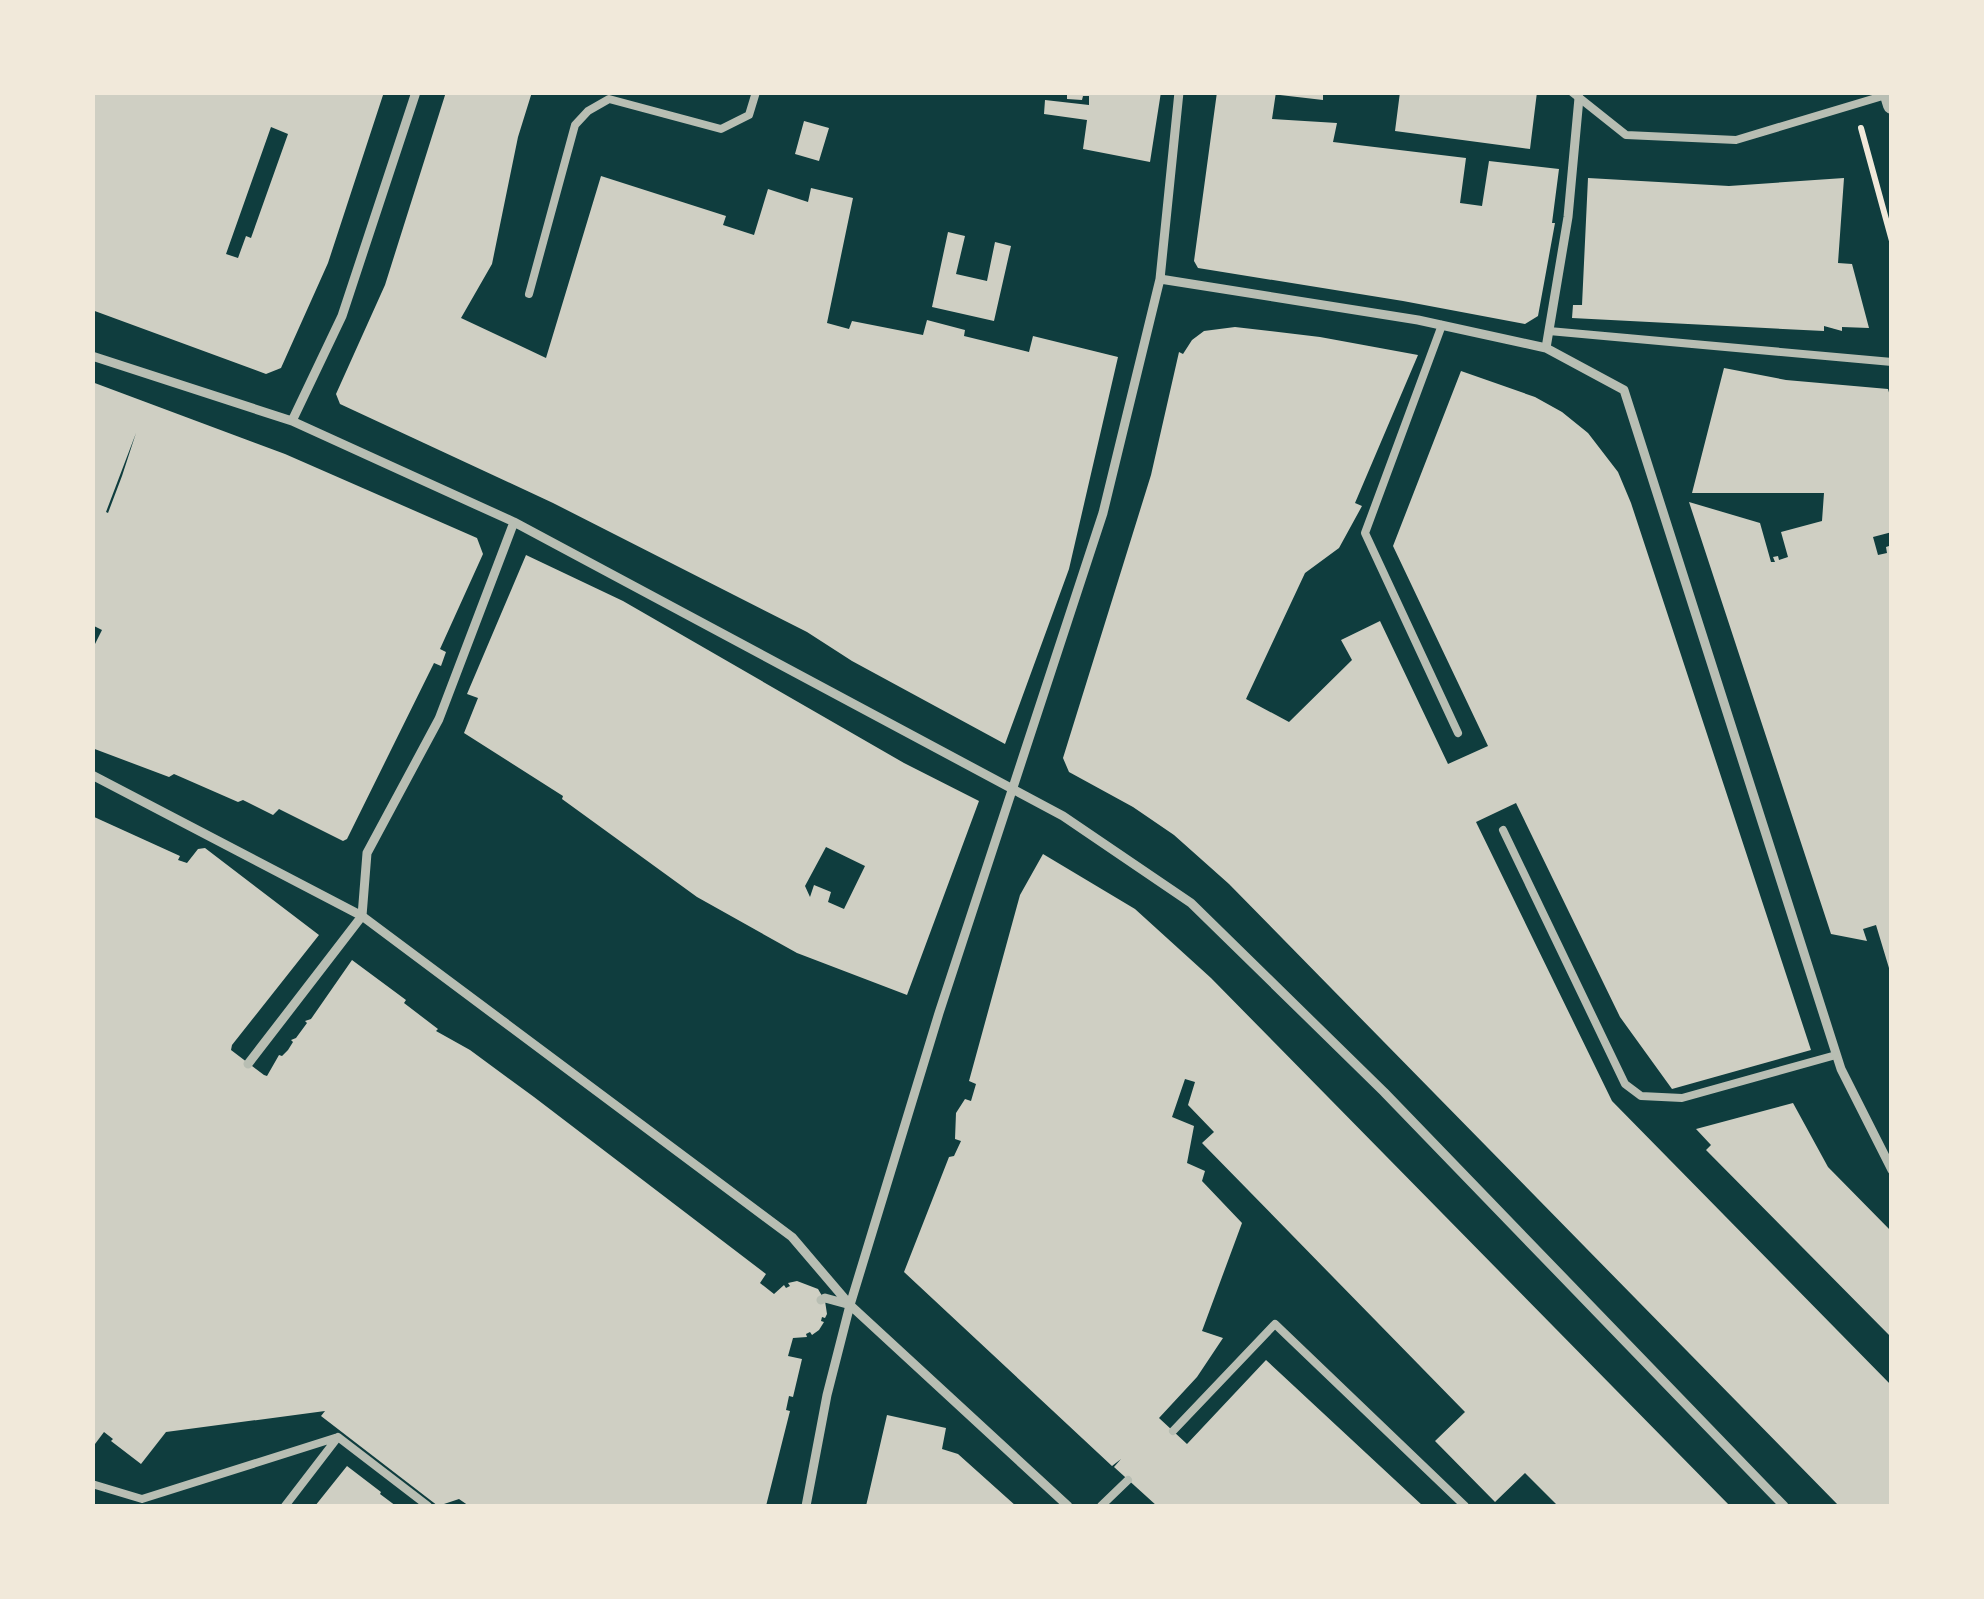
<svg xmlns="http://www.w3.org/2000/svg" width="1984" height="1599" font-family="Karla,sans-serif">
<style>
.building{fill:#cfcfc3;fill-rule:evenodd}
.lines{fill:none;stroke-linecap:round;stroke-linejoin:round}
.path{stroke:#f1e9da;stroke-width:6}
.service{stroke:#b8beb3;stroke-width:8}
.pedestrian{stroke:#b8beb3;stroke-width:9}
.tertiary{stroke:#b8beb3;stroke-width:18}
</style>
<rect width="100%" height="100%" fill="#0f3d3e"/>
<path class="building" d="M92 92H384L328 263 281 368 266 374 92 310ZM271 127 288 134 251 238 246 236 238 258 226 254Z
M446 92H532L518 137 492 264 461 318 546 358 601 176 726 216 723 225 754 235 768 189 808 202 811 188 853 198 827 323 849 329 852 321 923 335 927 320 965 330 964 336 1029 352 1033 336 1118 357 1069 569 1005 744 852 661 807 632 553 503 340 404 336 394 385 285Z
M1067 92H1161L1150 162 1083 149 1087 120 1044 114 1045 100 1089 105V96H1083L1082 100 1067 99Z
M1217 92H1276L1272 119 1337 123 1333 142 1466 158 1460 203 1482 206 1489 161 1559 169 1552 223H1555L1538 316 1525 324 1403 301 1198 268 1194 261Z
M1280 92H1323V100L1280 95Z
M1400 92H1537L1530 149 1395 131Z
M804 121 829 128 819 161 795 154Z
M1588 178 1729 186 1844 178 1838 263 1852 264 1869 328 1842 327V331L1824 326V331L1572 318 1573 305H1582Z
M948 232 965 236 956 274 987 281 995 242 1011 246 994 321 932 307Z
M1235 327 1320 337 1418 355 1355 503 1362 506 1339 548 1305 573 1246 699 1289 722 1352 660 1341 640 1380 621 1448 764 1488 746 1393 546 1461 371 1535 397 1562 412 1588 433 1618 472 1631 503 1811 1050 1672 1089 1620 1017 1516 803 1476 822 1612 1101 1892 1386V1506H1839L1229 884 1174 835 1133 807 1069 772 1063 758 1151 475 1179 352 1183 354 1192 340 1204 331Z
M1724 368 1786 380 1888 389 1892 403V532L1873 537 1878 555 1887 553 1886 547 1892 545V978L1876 925 1863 929 1867 941 1831 934 1689 502 1760 523 1771 562H1775L1773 557 1778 556 1779 560 1788 557 1781 532 1822 521 1824 493H1692Z
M92 382 285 454 477 538 483 554 440 649 446 652 441 666 434 663 347 839 343 841 279 809 273 815 243 800 238 802 174 774 169 777 92 748V650L102 630 92 625ZM136 433 122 476 108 513 106 512Z
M526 555 623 601 904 763 979 801 907 995 797 953 697 897 562 799 563 796 464 733 478 698 467 694ZM826 847 865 866 844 909 828 902 831 892 814 885 810 897 805 886Z
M92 816 180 856 178 860 187 863 198 849 205 848 319 935 232 1045 231 1050 264 1075 267 1076 279 1055 282 1056 288 1050 293 1042 291 1040 296 1038 307 1023 305 1021 311 1019 352 960 406 1000 404 1003 438 1029 436 1031 470 1050 534 1097 766 1274 760 1283 774 1294 784 1285 786 1288 790 1286 788 1283 797 1281 818 1289 825 1301 827 1314 825 1318 822 1317 821 1321 824 1322 819 1330 812 1335 810 1332 806 1334 807 1337 793 1338 788 1356 802 1359 793 1397 789 1396 786 1410 790 1411 766 1506H469L459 1499 438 1506 321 1416 325 1411 166 1432 141 1464 111 1441 113 1439 104 1432 92 1448Z
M1043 854 1135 909 1211 978 1730 1506H1558L1525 1473 1495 1502 1435 1441 1465 1412 1202 1143 1214 1132 1188 1105 1195 1082 1185 1079 1172 1117 1194 1126 1187 1163 1205 1171 1202 1181 1242 1223 1202 1331 1223 1338 1197 1377 1159 1418 1187 1444 1266 1360 1423 1506H1157L1114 1467 1121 1459 1112 1466 904 1272 949 1157 954 1156 961 1141 955 1139 956 1113 965 1099 971 1101 976 1084 969 1081 1020 895Z
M1793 1103 1828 1167 1892 1232V1338L1706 1150 1711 1145 1696 1129Z
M887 1415 946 1428 942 1449 958 1454 1016 1506H866Z
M347 1466 381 1492 380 1494 396 1506H315Z"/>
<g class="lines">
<path class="path" d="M1861 128 1892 241"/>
<path class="service" d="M1572 92 1626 135 1736 140 1886 95
M529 294 575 125 588 111 609 99 721 129 749 115 756 92
M1442 325 1365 533 1458 733
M1549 331 1892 362
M1503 830 1625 1084 1641 1096 1682 1098 1836 1055
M1173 1431 1275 1324 1465 1506
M92 1484 142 1499 338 1437 428 1506
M285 1506 338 1437
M1101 1506 1128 1480"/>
<path class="pedestrian" d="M1160 279 1418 320 1546 348 1624 390 1841 1069 1892 1170
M1546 348 1568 217 1579 98
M92 356 292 421 514 522 1063 816 1191 903 1384 1092 1784 1506
M292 421 342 316 416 92
M92 775 362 916 792 1237 850 1305 1068 1506
M362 916 367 853 439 719 514 522
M248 1064 362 916
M821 1300 825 1298 847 1304
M806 1506 827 1395 850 1305 939 1013 1103 513 1160 279 1179 92"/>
<path class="tertiary" d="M1888 92 1892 105"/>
</g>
<rect width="1984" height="1599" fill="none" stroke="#f1e9da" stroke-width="190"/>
</svg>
